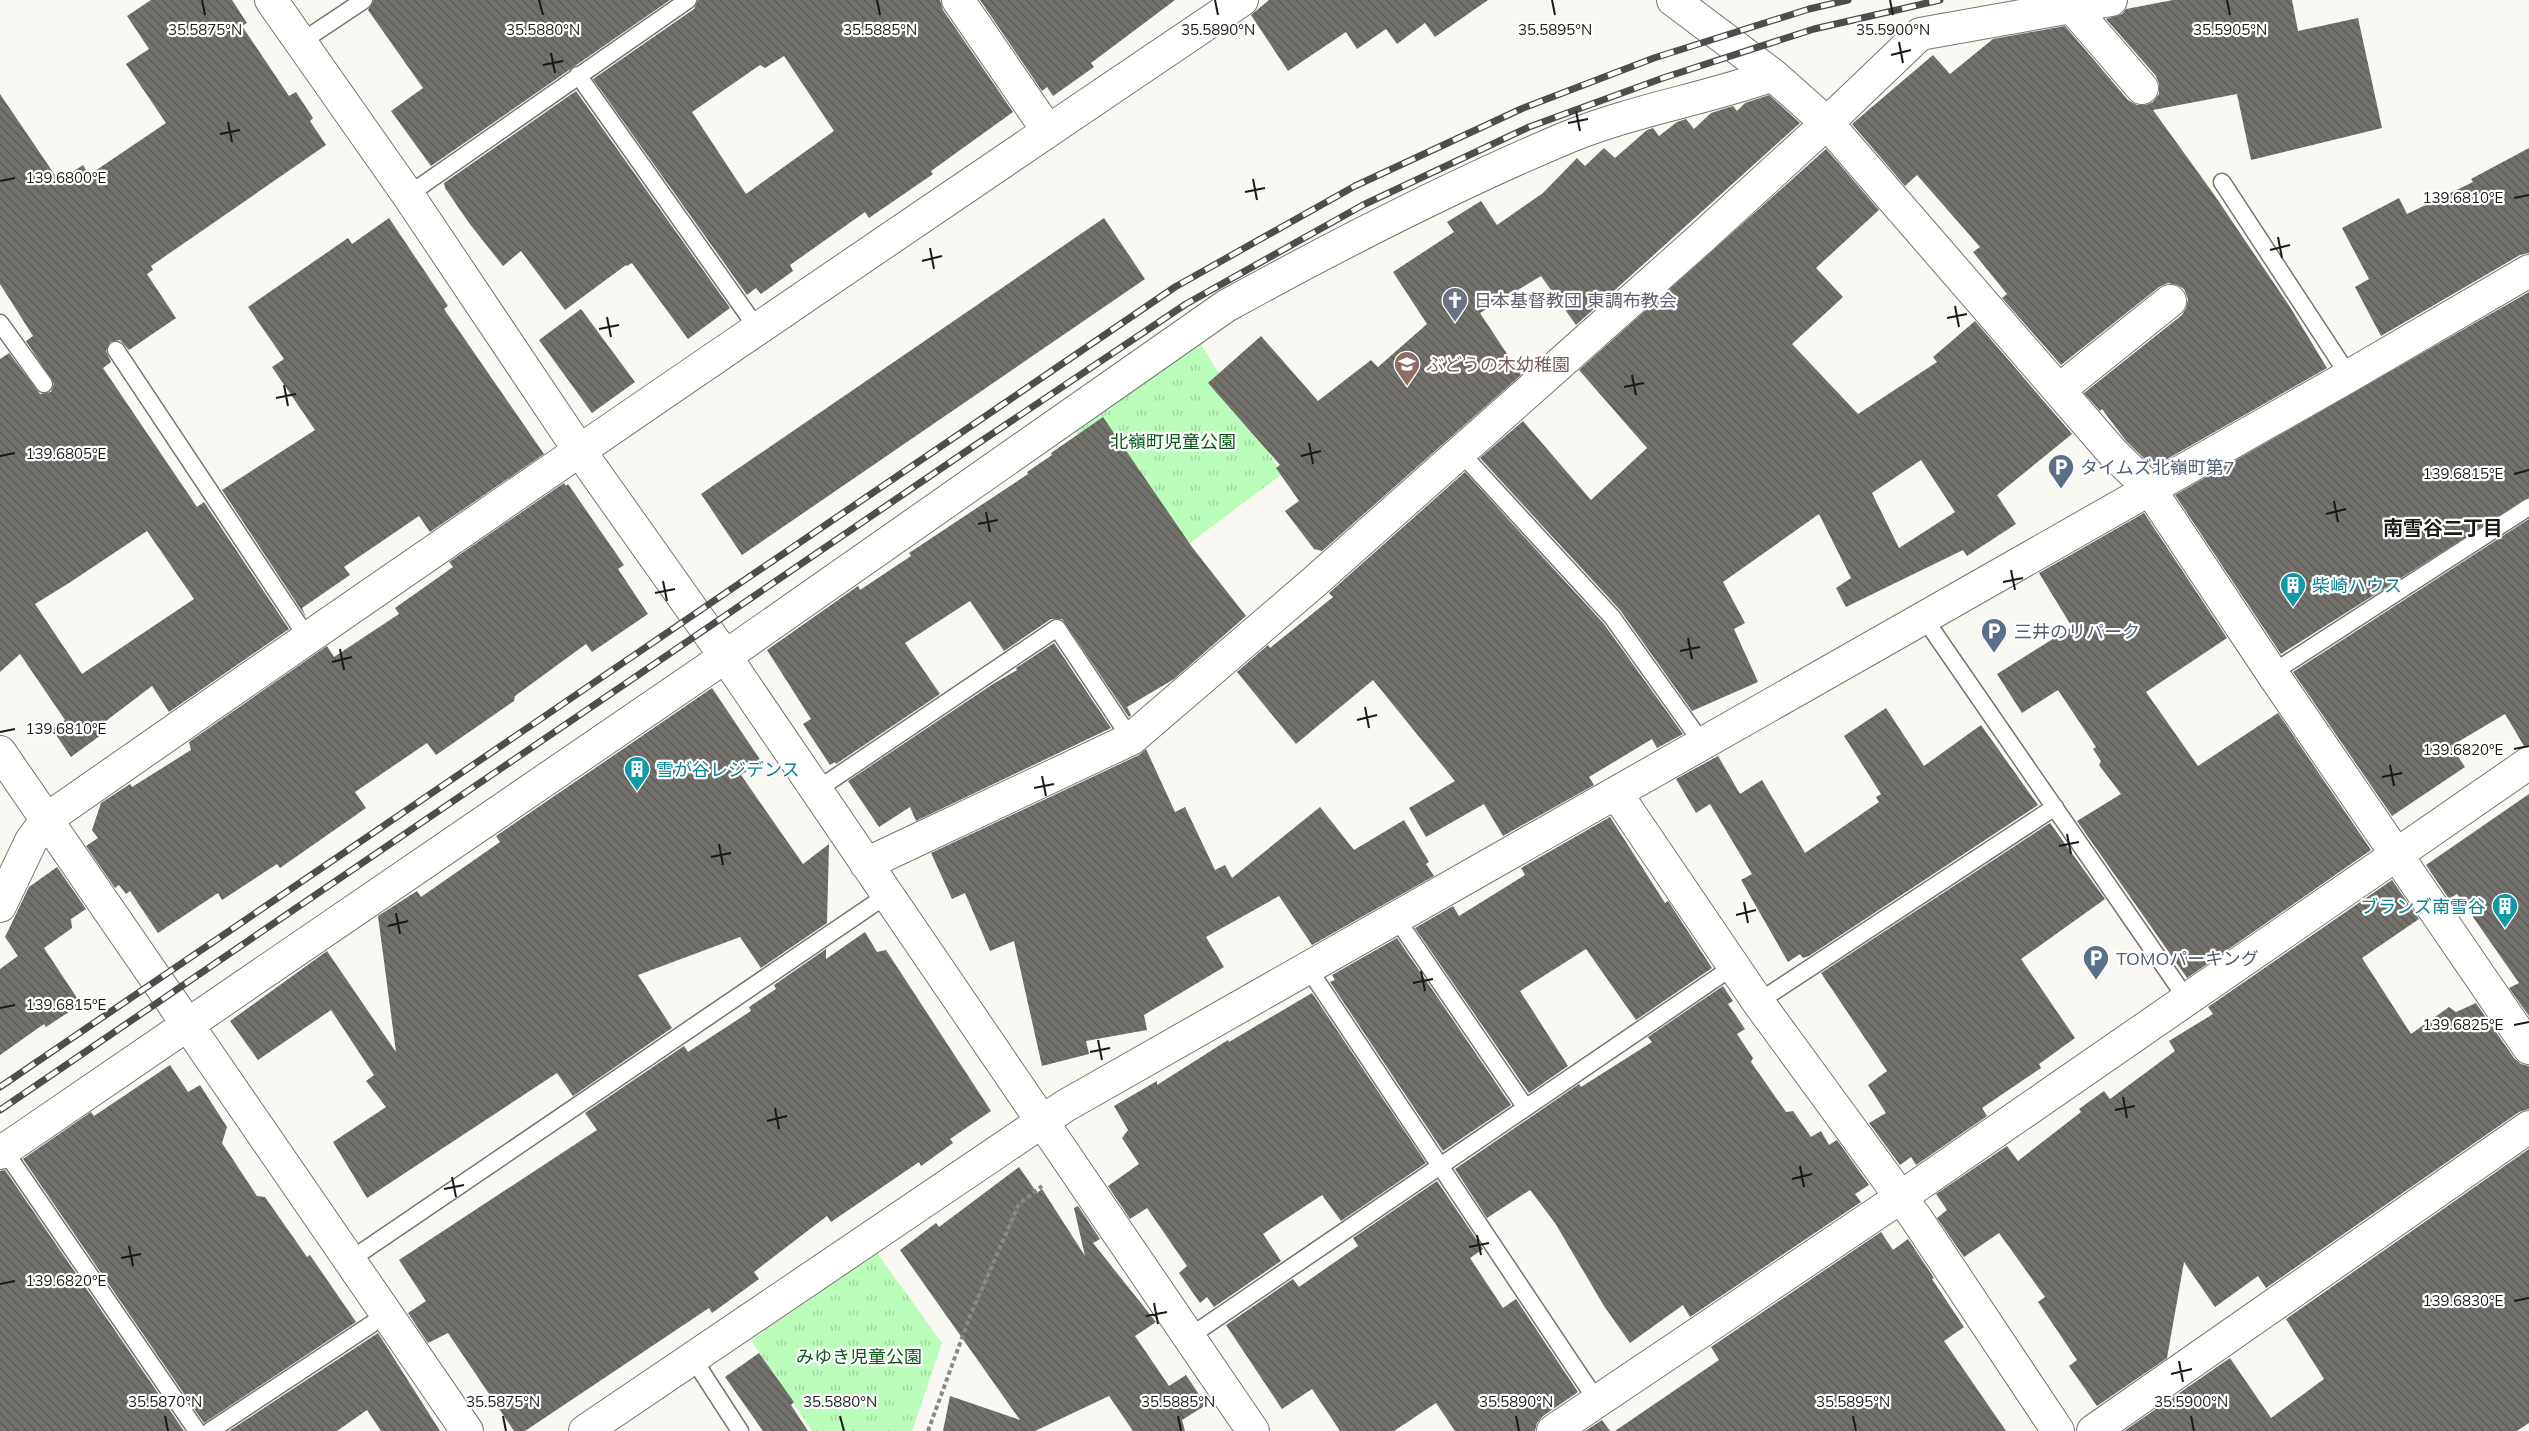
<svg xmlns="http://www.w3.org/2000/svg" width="2529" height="1431" font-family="Mulish,'Noto Sans JP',sans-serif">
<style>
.park{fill:url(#park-tufts)}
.building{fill:url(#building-back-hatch);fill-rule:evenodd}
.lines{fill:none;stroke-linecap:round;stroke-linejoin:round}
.service-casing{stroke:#76756f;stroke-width:19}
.minor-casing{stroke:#76756f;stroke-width:34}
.path{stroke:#8a8884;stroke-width:4;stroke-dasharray:4.5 3;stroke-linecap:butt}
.service{stroke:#fff;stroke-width:16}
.minor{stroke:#fff;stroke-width:32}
.rail-casing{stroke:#4e4d4a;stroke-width:7}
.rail{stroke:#fff;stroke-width:4.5;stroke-dasharray:14;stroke-linecap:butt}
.ticks{fill:none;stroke:#1a1917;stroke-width:2}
.labels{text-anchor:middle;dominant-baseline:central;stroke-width:4.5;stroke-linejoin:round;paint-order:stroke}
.worship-label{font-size:18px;fill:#5b616d;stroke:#fff;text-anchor:start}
.education-label{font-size:18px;fill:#785e54;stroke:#fff;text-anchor:start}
.park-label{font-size:18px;fill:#065a16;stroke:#fff}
.service-label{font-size:18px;fill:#4e5e75;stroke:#fff;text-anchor:start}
.culture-label{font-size:18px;fill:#0d838f;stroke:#fff;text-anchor:start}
.neighbourhood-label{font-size:20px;font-weight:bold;fill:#1a1917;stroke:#fff}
.ticks-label{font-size:15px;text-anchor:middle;fill:#1a1917;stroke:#fff;stroke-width:4.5;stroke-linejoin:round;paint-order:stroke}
</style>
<defs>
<pattern id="park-tufts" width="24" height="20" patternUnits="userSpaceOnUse" patternTransform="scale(1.5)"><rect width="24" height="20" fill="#bbfebb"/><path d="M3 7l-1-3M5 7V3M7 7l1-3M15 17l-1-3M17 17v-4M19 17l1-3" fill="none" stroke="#a0d9a0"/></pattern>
<pattern id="building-back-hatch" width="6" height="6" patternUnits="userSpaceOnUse" patternTransform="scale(1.5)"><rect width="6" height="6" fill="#73716c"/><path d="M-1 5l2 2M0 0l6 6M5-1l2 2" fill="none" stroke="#5e5c58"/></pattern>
</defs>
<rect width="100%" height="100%" fill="#faf8f2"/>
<path class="park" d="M1192 330 1282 474 1166 561 1066 418Z
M877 1253 942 1343 912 1431H812L751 1340Z"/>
<path class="building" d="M151 0H232L247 23 242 26 289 96 296 92 313 118 310 121 326 145 151 266 153 270 147 274 176 318 129 350 120 340 110 342 106 351 111 362 103 368 197 507 204 502 289 629 169 712 152 686 98 727 101 735 71 757 52 729 65 720 20 654 0 672V359L9 353 40 394 51 392 54 384 26 341 33 336 0 284V94L59 181 83 165 89 175 166 123 126 64 149 49 127 16ZM147 531 194 599 82 674 35 604 69 583Z
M374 0H670L431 166 391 111 423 88 368 10Z
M698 0H940L943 10 1013 112 931 171 933 174 869 218 865 212 790 265 793 271 761 294 756 288 747 295 593 79 694 9ZM784 56 834 131 746 194 692 112 760 65 765 68Z
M980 0H1175L1091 63 1094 67 1053 96 1047 87 1042 91Z
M1269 0H1488L1435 37 1425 23 1397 44 1386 29 1357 49 1346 32 1288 71 1251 15Z
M2173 0H2292L2298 31 2358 18 2382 128 2251 160 2237 94 2153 110 2213 193 2290 307 2327 368 2153 467 2126 441 2102 409 2100 411 2084 393 2182 315 2186 308 2188 299 2184 289 2177 285 2168 283 2159 287 2061 365 2002 298 2007 294 1973 252 1980 247 1917 175 1905 186 1852 124 1933 55 1950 74 1993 39 2065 26 2128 100 2137 105H2146L2153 102 2159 94V84L2156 76 2106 19 2122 14 2126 9Z
M576 91 730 308 688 339 632 263 627 266 626 265 565 310 521 251 503 266 469 223 445 188 444 183Z
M1769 95 1800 123 1576 325 1541 276 1480 313 1521 375 1322 551 1314 549 1285 511 1299 501 1276 468 1280 465 1208 383 1261 336 1318 401 1371 360 1378 367 1427 324 1393 272 1454 232 1447 222 1481 201 1497 225 1543 193 1577 158 1585 166 1604 148 1615 158 1647 130 1653 128 1659 136 1677 122 1686 119 1694 129 1711 113 1733 106 1737 111 1745 103Z
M2529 148V253L2520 255 2381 336 2355 287 2369 279 2342 228 2399 198 2407 214 2473 182 2471 179Z
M1826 149 1879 210 1816 268 1843 297 1792 344 1858 414 1937 362 1933 357 1975 321 2072 434 1997 495 2016 524 1967 556 1963 550 1846 607 1836 588 1851 578 1819 514 1723 582 1745 623 1734 629 1758 682 1692 711 1620 610 1480 458 1523 421 1591 500 1647 448 1579 370ZM1921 460 1955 512 1899 548 1872 493Z
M389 218 448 306 444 309 544 454 430 532 419 516 344 567 350 575 302 608 306 617 222 490 315 430 272 367 284 359 248 307 348 238 352 244Z
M1104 218 1145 279 742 555 701 494Z
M2529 292V497L2281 654 2175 495Z
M581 309 635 382 592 413 539 340Z
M1103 417 1192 547 1246 616 1174 679 1127 707 1131 715 1129 717 1062 619H1051L1004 651 970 601 905 643 940 694 836 764 835 762 830 765 803 724 811 719 767 650 858 586 860 590 911 556 909 553 1028 474 1027 472 1052 455 1051 453Z
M1465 472 1604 624 1683 734 1657 748 1652 739 1589 777 1594 785 1503 836 1484 804 1426 837 1409 808 1455 781 1373 680 1296 744 1237 672 1268 645 1270 648 1333 597 1329 593Z
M564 483 566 486 568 484 624 565 618 569 648 614 592 652 586 644 515 696 514 701 436 755 427 743 355 792 366 808 280 868 277 864 222 900 218 893 158 933 130 891 126 894 119 885 115 888 86 846 98 838 92 830 101 803 130 784 132 787 191 750 189 742 327 646 334 657 399 614 395 608 453 567 449 562Z
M2144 513 2227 638 2146 692 2198 766 2278 713 2371 850 2187 978 2077 821 2121 794 2099 765 2101 761 2093 749 2096 747 2058 690 2022 713 1997 674 2072 627 2039 573Z
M2529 519V745L2524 746 2505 714 2451 746 2465 767 2392 816 2293 672Z
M1054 643 1111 728 916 821 910 807 879 827 848 781 993 684 1017 670 1016 668Z
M712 688 761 761 741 775 803 864 829 844 827 923 761 968 740 937 638 975 672 1028 573 1096 557 1073 367 1198 333 1142 386 1107 366 1081 374 1075 331 1010 258 1060 230 1021 327 951 396 1052 378 916 417 891 421 897 500 842 496 836Z
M1886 708 1924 766 1981 725 2038 805 1809 956 1803 958 1800 954 1788 962 1741 880 1752 874 1710 804 1696 813 1676 779 1718 756 1740 794 1762 780 1805 853 1879 802 1876 797 1881 794 1844 736Z
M1146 749 1175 812 1185 807 1215 870 1225 865 1232 878 1320 807 1354 850 1404 820 1429 862 1426 864 1434 876 1312 945 1279 896 1206 937 1224 967 1144 1015 1147 1030 1086 1041 1089 1054 1042 1066 1014 941 990 951 965 893 952 899 931 853 1139 755Z
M2529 794V1016L2509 988 2519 983 2457 894 2449 899 2426 865Z
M1610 817 1665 903 1668 901 1712 968 1636 1020 1586 949 1520 991 1568 1066 1529 1093 1415 928 1453 906 1459 916 1525 875 1521 868Z
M2050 823 2105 899 2021 959 2075 1038 2039 1064 2041 1068 1982 1108 1987 1116 1916 1165 1911 1157 1900 1165 1869 1123 1886 1113 1868 1085 1887 1071 1821 973Z
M57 867 86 909 71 919 72 928 44 948 81 1004 46 1027 44 1024 0 1055V969L18 956 5 937 29 887Z
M2392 880 2419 919 2362 958 2411 1034 2449 1007 2456 1012 2476 1003 2514 1058 2521 1064 2529 1066V1109L2519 1112 2266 1288 2258 1276 2215 1307 2184 1262 2167 1358 2097 1406 2069 1366 2077 1360 2038 1302 2045 1297 1999 1233 1964 1257 1937 1218 1947 1210 1936 1194 2007 1146 2018 1161 2081 1112 2079 1109 2104 1091 2110 1099 2175 1051 2169 1041 2213 1014 2208 1007Z
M865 932 877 952 886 950 991 1111 950 1139 953 1143 921 1166 919 1162 831 1222 827 1216 754 1272 759 1279 712 1313 709 1308 525 1431H514L448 1333 428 1343 408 1313 426 1301 399 1260 597 1130 585 1113 684 1046 688 1052 751 1011 749 1007 776 989 774 985 826 949V959Z
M1397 938 1511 1105 1443 1151 1330 982 1335 980 1332 975Z
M1723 986 1733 1001 1728 1004 1745 1029 1737 1034 1753 1058 1751 1062 1786 1112 1793 1111 1811 1137 1821 1131 1829 1145 1837 1140 1869 1185 1855 1194 1861 1202 1690 1317 1683 1305 1630 1343 1604 1306 1555 1223 1530 1190 1487 1218 1455 1169 1579 1084 1581 1087 1652 1042 1648 1037Z
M1312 993 1426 1163 1341 1221 1322 1195 1263 1234 1281 1261 1214 1307 1207 1297 1200 1303 1179 1273 1187 1266 1147 1208 1130 1219 1108 1186 1139 1164 1122 1138 1128 1130 1114 1106 1157 1081V1085L1228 1040 1229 1042Z
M170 1065 188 1092 200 1085 227 1127 222 1143 257 1196 265 1197 307 1257 310 1255 356 1322 204 1423 23 1159 91 1112 94 1116Z
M2529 1149V1423L2517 1431H2124L2230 1358 2271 1418 2324 1379 2286 1319Z
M1019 1167 1037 1193 1042 1189 1085 1256 1074 1208 1078 1206 1100 1239 1093 1243 1156 1322 1135 1336 1169 1386 1186 1375 1206 1405 1182 1420 1185 1431H1133L1109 1396 1035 1431H943L950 1396 1020 1420 900 1250 936 1223 939 1227Z
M5 1170 184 1431H0V1171Z
M1437 1181 1483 1249 1470 1258 1503 1308 1516 1299 1578 1392 1543 1416 1537 1423 1535 1431H1455L1436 1403 1394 1431H1340L1312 1389 1282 1409 1226 1325 1293 1279 1299 1287 1358 1246 1353 1238Z
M1881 1232 1893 1250 1908 1239 1934 1278 1932 1279 1964 1327 1944 1341 2006 1431H1615L1719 1360 1711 1347Z
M378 1333 440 1431H381L367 1410 337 1431H229Z
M759 1353 794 1402 791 1405 808 1431H763L725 1377Z
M1602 1420 1610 1431H1585Z"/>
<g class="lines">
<g class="service-casing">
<path id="service" d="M301 42 364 0
M578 75 757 328
M2222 182 2349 376
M408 195 688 0
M0 323 44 384
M116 350 307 637
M1460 452 1612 617 1703 744
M1924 618 2186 998
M2272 673 2529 507
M815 791 1057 628 1131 739
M1396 918 1526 1108
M1308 968 1597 1401
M1758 1002 2055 807
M4 1150 197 1431
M350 1260 887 895
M1189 1337 1734 966
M692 1357 740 1431
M210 1431 387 1314"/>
</g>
<g class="minor-casing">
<path id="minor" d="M271 0 408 195 579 450 725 656 1253 1431
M958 0 1048 131
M1673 0 1773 75 1827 123 2113 453 2149 488 2272 673 2529 1048
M2072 7 2142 88
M2059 390 2170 301
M0 752 467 1431
M1616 793 1758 1002 1916 1218 2058 1431
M866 864 1131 739 1313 583 1698 241 1827 123 1920 34 2111 0
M0 906 31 841 47 819C443 543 842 270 1242 0
M0 1153 706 670 1226 306C1337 245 1451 186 1568 137 1634 110 1706 99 1773 75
M585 1431 1065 1106 2349 376 2529 271
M1553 1431 1901 1197 2529 763
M2093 1431 2529 1127"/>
</g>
<path class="path" d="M928 1431 970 1316 1019 1204 1042 1186"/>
<use href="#service" class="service"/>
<use href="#minor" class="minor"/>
<g class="rail-casing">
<path id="rail" d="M0 1087 1175 287 1355 186 1521 109 1654 58 1809 9 1848 0
M0 1110 974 446 1186 304 1363 205 1529 127 1663 78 1814 29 1940 0"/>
</g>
<use href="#rail" class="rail"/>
</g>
<path class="ticks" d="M202 0 205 15M539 0 543 15M877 0 880 15M1215 0 1218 15M1552 0 1555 15M1890 0 1893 15M2227 0 2230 15M1899 42 1903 63M551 53 555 73M1891 55 1911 50M543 65 563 61M1576 111 1580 131M228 122 232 142M1568 123 1588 119M220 134 240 130M1253 179 1257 200M0 181 15 178M1245 192 1265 188M2514 198 2529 195M2278 237 2282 258M930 248 934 269M2270 250 2290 245M922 261 942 256M1955 306 1959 327M607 317 611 337M1947 318 1967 314M599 329 619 325M1632 375 1636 395M284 385 288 406M1624 387 1644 383M276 398 296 394M1309 443 1313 464M0 456 15 453M1301 456 1321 451M2514 474 2529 470M2334 501 2338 522M986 512 990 532M2326 514 2346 509M978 524 998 520M2011 570 2015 590M663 581 667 601M2003 582 2023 578M655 593 675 589M1688 638 1692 659M340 649 344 670M1680 651 1700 647M332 662 352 657M1365 707 1369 728M1357 720 1377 715M0 732 15 729M2514 749 2529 746M2390 765 2394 786M1042 776 1046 796M2382 777 2402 773M1034 788 1054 784M2067 834 2071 854M719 844 723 865M2059 846 2079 842M711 857 731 853M1744 902 1748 923M396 913 400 934M1736 915 1756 910M388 926 408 921M1421 971 1425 991M1413 983 1433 979M0 1008 15 1005M2514 1025 2529 1022M1098 1040 1102 1060M1090 1052 1110 1048M2123 1097 2127 1118M775 1108 779 1129M2115 1110 2135 1106M767 1121 787 1116M1800 1166 1804 1187M452 1177 456 1197M1792 1179 1812 1174M444 1189 464 1185M1477 1235 1481 1255M129 1246 133 1266M1469 1247 1489 1243M121 1258 141 1254M0 1284 15 1281M2514 1301 2529 1298M1154 1303 1158 1324M1146 1316 1167 1312M2179 1361 2183 1382M2171 1374 2192 1369M165 1416 168 1431M503 1416 506 1431M840 1416 844 1431M1178 1416 1181 1431M1516 1416 1519 1431M1853 1416 1856 1431M2191 1416 2194 1431"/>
<defs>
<g id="church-pin" transform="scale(1.35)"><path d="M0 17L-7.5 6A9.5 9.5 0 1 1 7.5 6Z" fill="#6b7280" stroke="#fff"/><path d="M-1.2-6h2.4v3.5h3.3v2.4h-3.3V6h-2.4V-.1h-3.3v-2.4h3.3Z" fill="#fff"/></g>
<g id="school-pin" transform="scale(1.35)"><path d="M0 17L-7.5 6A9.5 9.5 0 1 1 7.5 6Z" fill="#8d6e63" stroke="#fff"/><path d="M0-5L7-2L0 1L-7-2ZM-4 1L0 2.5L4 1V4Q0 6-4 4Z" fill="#fff"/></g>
<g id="parking-pin" transform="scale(1.35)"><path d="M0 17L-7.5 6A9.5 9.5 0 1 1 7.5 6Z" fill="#5c6f8a" stroke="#fff"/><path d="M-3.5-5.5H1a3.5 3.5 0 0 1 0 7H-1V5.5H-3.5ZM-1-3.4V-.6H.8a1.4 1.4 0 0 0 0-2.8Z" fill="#fff"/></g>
<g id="building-pin" transform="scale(1.35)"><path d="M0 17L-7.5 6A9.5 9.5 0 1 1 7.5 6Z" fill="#0f9aa8" stroke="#fff"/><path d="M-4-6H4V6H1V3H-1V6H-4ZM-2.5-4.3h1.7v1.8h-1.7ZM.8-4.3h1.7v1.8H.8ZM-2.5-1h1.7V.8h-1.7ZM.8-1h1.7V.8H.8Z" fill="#fff"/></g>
</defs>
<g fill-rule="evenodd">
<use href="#church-pin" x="1455" y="300"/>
<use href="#school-pin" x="1407" y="364"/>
<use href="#parking-pin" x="2061" y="467"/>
<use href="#building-pin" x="2293" y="585"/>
<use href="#parking-pin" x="1994" y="631"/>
<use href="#building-pin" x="637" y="769"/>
<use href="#building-pin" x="2505" y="906"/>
<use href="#parking-pin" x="2096" y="958"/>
</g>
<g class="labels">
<g class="worship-label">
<text x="1474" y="300">日本基督教団 東調布教会</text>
</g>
<g class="education-label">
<text x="1426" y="364">ぶどうの木幼稚園</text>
</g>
<g class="park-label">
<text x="1173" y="441">北嶺町児童公園</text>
<text x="859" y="1356">みゆき児童公園</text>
</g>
<g class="service-label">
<text x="2080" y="467">タイムズ北嶺町第7</text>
<text x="2014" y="631">三井のリパーク</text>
<text x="2116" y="958">TOMOパーキング</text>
</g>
<g class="culture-label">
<text x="2312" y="585">柴崎ハウス</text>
<text x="656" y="769">雪が谷レジデンス</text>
<text x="2486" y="906" text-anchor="end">ブランズ南雪谷</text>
</g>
<g class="neighbourhood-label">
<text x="2443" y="527">南雪谷二丁目</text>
</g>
</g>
<g class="ticks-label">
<text x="205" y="35">35.5875°N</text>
<text x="543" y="35">35.5880°N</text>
<text x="880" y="35">35.5885°N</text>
<text x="1218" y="35">35.5890°N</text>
<text x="1555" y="35">35.5895°N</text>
<text x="1893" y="35">35.5900°N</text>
<text x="2230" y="35">35.5905°N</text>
<text x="66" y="183">139.6800°E</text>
<text x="2463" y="203">139.6810°E</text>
<text x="66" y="459">139.6805°E</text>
<text x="2463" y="479">139.6815°E</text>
<text x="66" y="734">139.6810°E</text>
<text x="2463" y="755">139.6820°E</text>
<text x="66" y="1010">139.6815°E</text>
<text x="2463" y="1030">139.6825°E</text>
<text x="66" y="1286">139.6820°E</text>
<text x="2463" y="1306">139.6830°E</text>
<text x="165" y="1407">35.5870°N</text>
<text x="503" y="1407">35.5875°N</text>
<text x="840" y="1407">35.5880°N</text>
<text x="1178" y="1407">35.5885°N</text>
<text x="1516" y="1407">35.5890°N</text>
<text x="1853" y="1407">35.5895°N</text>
<text x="2191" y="1407">35.5900°N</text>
</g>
</svg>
